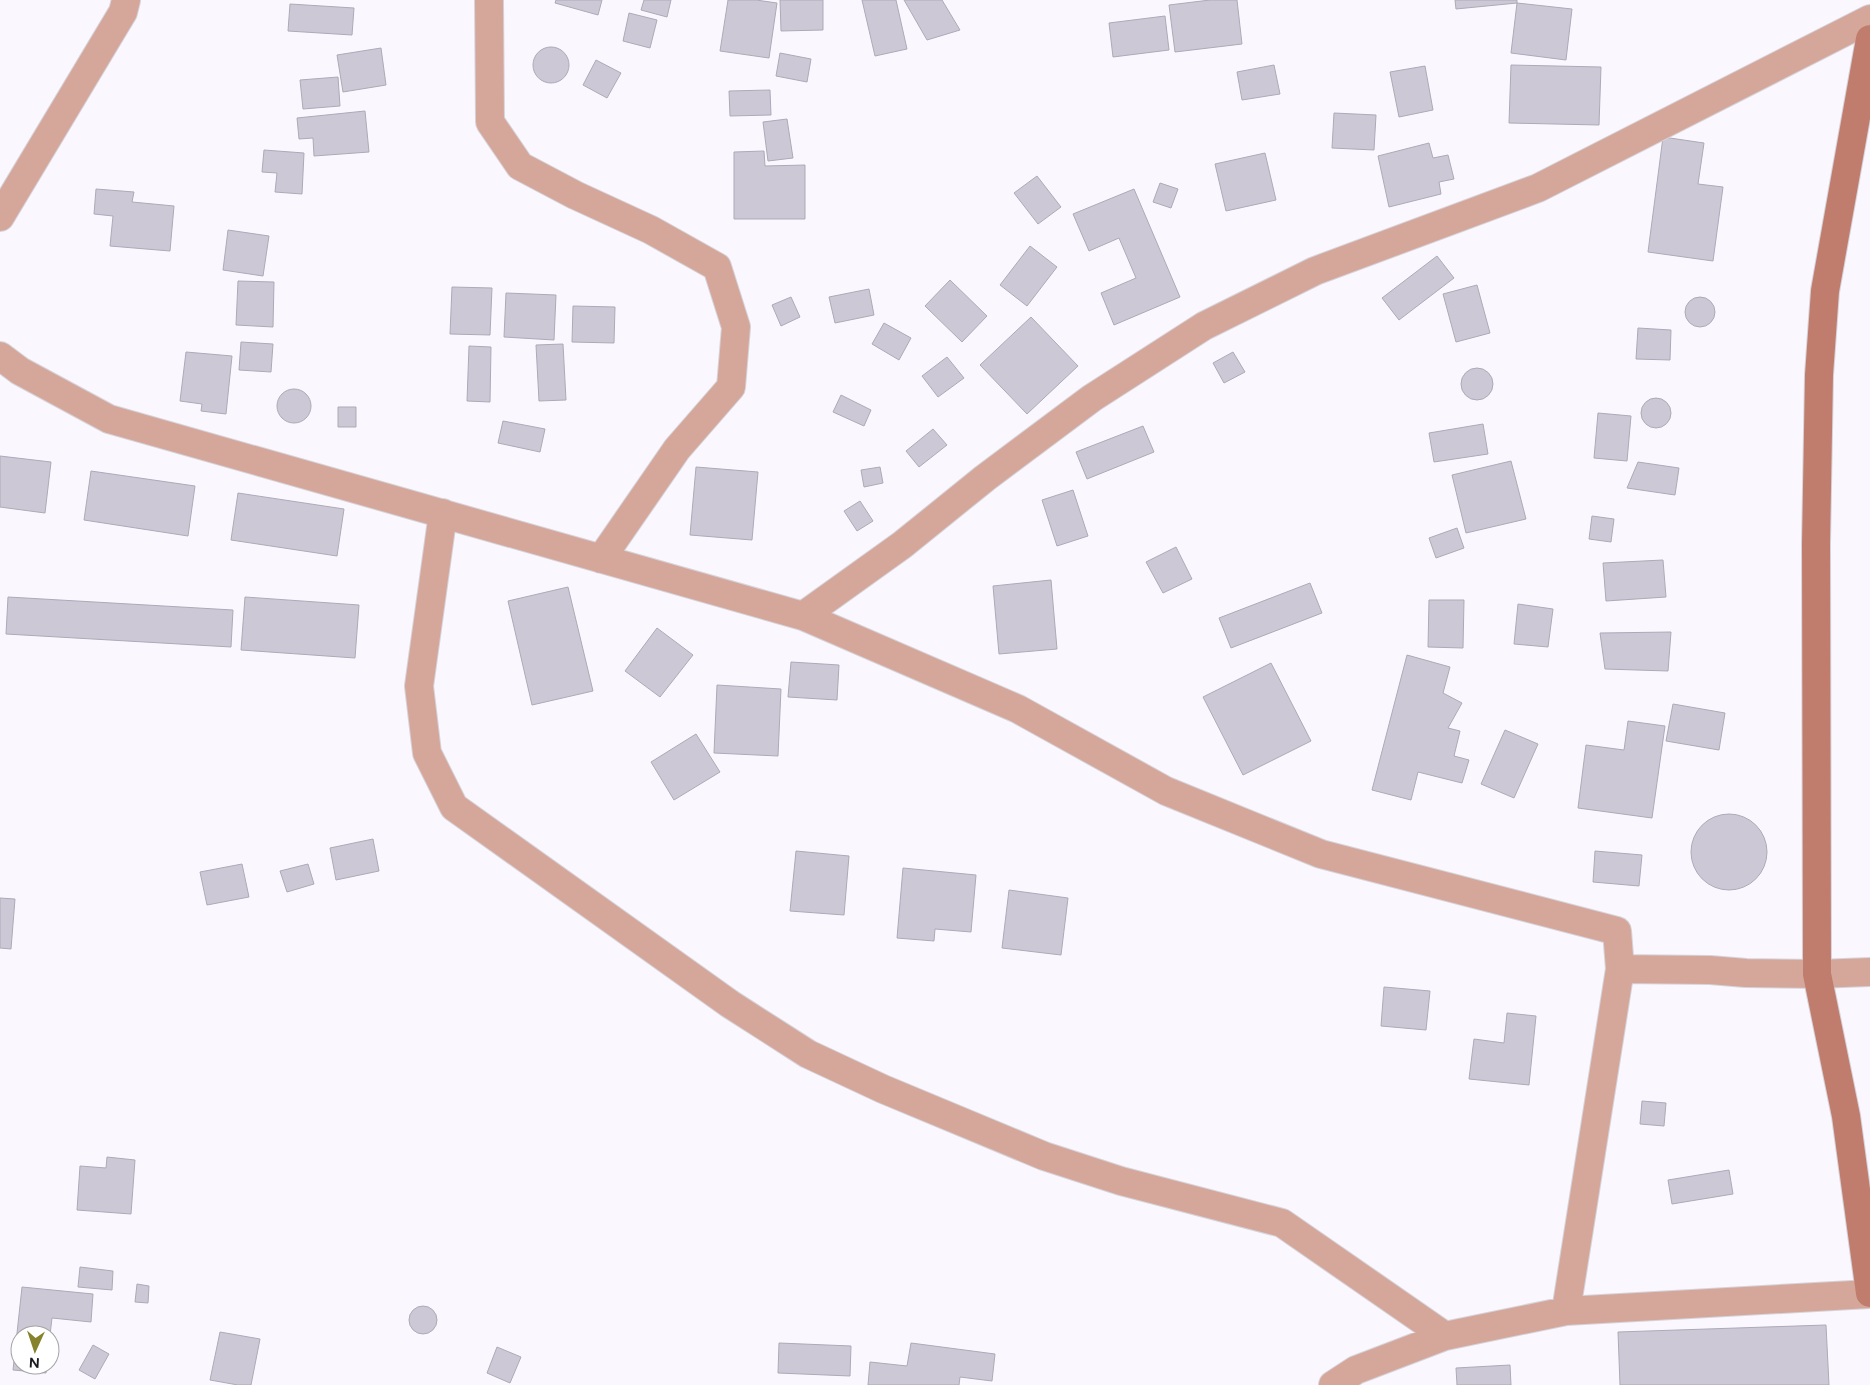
<svg xmlns="http://www.w3.org/2000/svg" width="1870" height="1385" font-family="Figtree,sans-serif">
<style>
.building{fill:#cdc8d6;stroke:#aea9b7}
.lines{fill:none;stroke-linecap:round;stroke-linejoin:round}
.street-casing{stroke:#d6d4da;stroke-width:30}
.secondary-casing{stroke:#d6d4da;stroke-width:30}
.street{stroke:#d5a79b;stroke-width:28}
.secondary{stroke:#c07d6d;stroke-width:28}
</style>
<rect width="100%" height="100%" fill="#faf8fe"/>
<path class="building" d="M556 0H602L598 15 555 3Z
M644 0H671L667 17 641 10Z
M728 0H756L777 3 769 58 720 51Z
M780 0H823V30L781 31Z
M862 0H896L907 49 875 56Z
M904 0H942L960 30 927 40Z
M1210 0H1237L1242 44 1175 52 1169 5Z
M1455 0H1517V3L1456 9Z
M1517 3 1572 9 1566 60 1511 53Z
M290 4 354 8 352 35 288 31Z
M629 13 657 20 650 48 623 41Z
M1165 16 1169 50 1113 57 1109 23Z
M533 65a18 18 0 1 1 36 0a18 18 0 1 1-36 0Z
M381 48 386 85 343 92 337 55Z
M780 53 811 59 807 82 776 76Z
M596 60 621 73 607 98 583 85Z
M1274 65 1280 94 1242 100 1237 72Z
M1511 65 1601 67 1599 125 1509 123Z
M1425 66 1433 110 1399 117 1390 72Z
M338 77 340 106 303 109 300 80Z
M770 90 771 115 730 116 729 91Z
M365 111 369 152 314 156 313 138 299 139 297 118Z
M1334 113 1376 115 1374 150 1332 148Z
M787 119 793 158 768 161 763 122Z
M1663 137 1704 143 1698 184 1723 187 1713 261 1648 252Z
M1429 143 1433 158 1448 155 1454 179 1439 182 1441 194 1389 207 1378 156Z
M264 150 304 153 302 194 275 192 277 173 262 172Z
M764 151 765 166 805 165V219H734V152Z
M1265 153 1276 200 1226 211 1215 164Z
M1037 176 1061 207 1038 224 1014 193Z
M1160 183 1178 189 1171 208 1153 202Z
M96 189 134 192 132 202 174 206 170 251 110 246 113 216 94 214Z
M1134 189 1180 297 1114 325 1101 293 1136 278 1119 238 1089 251 1073 214Z
M228 230 269 236 263 276 223 270Z
M1030 246 1057 267 1027 306 1000 285Z
M1437 256 1454 278 1399 320 1382 298Z
M950 280 987 316 962 342 925 306Z
M238 281 274 282 273 327 236 325Z
M1477 285 1490 333 1456 342 1443 294Z
M452 287 492 288 490 335 450 334Z
M869 289 874 315 835 323 829 297Z
M506 293 556 295 554 340 504 337Z
M1685 312a15 15 0 1 1 30 0a15 15 0 1 1-30 0Z
M791 297 800 317 781 326 772 305Z
M573 306 615 307 614 343 572 342Z
M1031 317 1078 366 1027 414 980 365Z
M884 323 911 338 899 360 872 344Z
M1638 328 1671 330 1670 360 1636 359Z
M241 342 273 344 271 372 239 370Z
M563 344 566 400 539 401 536 345Z
M469 346 491 347 490 402 467 401Z
M186 352 232 356 226 414 201 411 202 404 180 401Z
M1233 352 1245 372 1224 383 1213 363Z
M947 357 964 378 938 397 922 376Z
M1461 384a16 16 0 1 1 32 0a16 16 0 1 1-32 0Z
M277 406a17 17 0 1 1 34 0a17 17 0 1 1-34 0Z
M841 395 871 410 864 426 833 412Z
M1641 413a15 15 0 1 1 30 0a15 15 0 1 1-30 0Z
M338 407H356V427H338Z
M1598 413 1631 416 1627 461 1594 458Z
M503 421 545 429 540 452 498 443Z
M1483 424 1488 454 1434 462 1429 433Z
M1143 426 1154 452 1087 479 1076 452Z
M933 429 947 445 919 467 906 451Z
M0 456 51 462 45 513 0 507Z
M1511 461 1526 519 1466 533 1452 475Z
M1638 462 1679 468 1675 495 1627 488Z
M696 467 758 472 752 540 690 535Z
M880 467 883 483 864 487 861 470Z
M91 471 195 486 188 536 84 520Z
M1073 490 1088 536 1057 546 1042 500Z
M238 493 344 509 337 556 231 540Z
M860 501 873 521 857 531 844 511Z
M1592 516 1614 519 1611 542 1589 539Z
M1457 528 1464 548 1436 558 1429 538Z
M1176 547 1192 579 1163 593 1146 562Z
M1663 560 1666 597 1606 601 1603 563Z
M1051 580 1057 649 999 654 993 586Z
M1310 583 1322 613 1231 648 1219 618Z
M568 587 593 691 532 705 508 601Z
M8 597 233 610 231 647 6 634Z
M245 597 359 605 355 658 241 650Z
M1429 600H1464L1463 648 1428 647Z
M1518 604 1553 609 1548 647 1514 644Z
M657 628 693 655 660 697 625 671Z
M1671 632 1668 671 1605 669 1600 633Z
M1407 655 1450 667 1443 693 1462 703 1448 728 1460 731 1454 756 1469 760 1462 783 1418 772 1411 800 1372 790Z
M791 662 839 665 837 700 788 697Z
M1271 663 1311 741 1243 775 1203 697Z
M717 685 781 689 778 756 714 753Z
M1673 704 1725 713 1719 750 1666 741Z
M1628 721 1665 726 1652 818 1578 808 1586 745 1624 750Z
M1505 730 1538 744 1514 798 1481 784Z
M696 734 720 772 674 800 651 762Z
M1691 852a38 38 0 1 1 76 0a38 38 0 1 1-76 0Z
M373 839 379 871 336 880 330 848Z
M796 851 849 856 844 915 790 911Z
M1595 851 1642 855 1639 886 1593 882Z
M242 864 249 897 207 905 200 872Z
M308 864 314 884 287 892 280 871Z
M903 868 976 875 971 932 935 929 934 941 897 938Z
M1009 890 1068 898 1061 955 1002 948Z
M0 898 15 899 11 949 0 948Z
M1384 987 1430 991 1426 1030 1381 1026Z
M1507 1013 1536 1016 1529 1085 1469 1079 1474 1039 1504 1043Z
M1642 1101 1666 1103 1664 1126 1640 1124Z
M107 1157 135 1160 131 1214 77 1210 80 1166 106 1168Z
M1729 1170 1733 1194 1672 1204 1668 1180Z
M80 1267 113 1271 112 1290 78 1287Z
M137 1284 149 1286 148 1303 135 1302Z
M22 1287 93 1294 91 1322 52 1318 50 1335H20V1365H47L46 1373 13 1370Z
M409 1320a14 14 0 1 1 28 0a14 14 0 1 1-28 0Z
M1826 1325 1829 1385H1620L1618 1332Z
M220 1332 260 1339 251 1385H238L210 1380Z
M779 1343 851 1346 850 1376 778 1373Z
M911 1343 995 1354 992 1381 960 1377 959 1385H868L870 1362 907 1366Z
M93 1345 109 1354 95 1379 79 1370Z
M497 1347 521 1357 510 1383 487 1373Z
M1510 1365 1511 1385H1457L1456 1368Z"/>
<g class="lines">
<g class="street-casing">
<path id="street" d="M489 0 490 122 520 166 575 195 651 230 717 267 736 327 731 387 677 449 601 559
M0 217 123 12 126 0
M0 356 20 371 109 419 803 616 1018 709 1166 791 1321 854 1617 931 1620 969 1710 970 1746 973 1817 974 1870 972
M443 513 419 686 427 753 454 807 730 1004 808 1054 883 1089 1044 1156 1121 1181 1282 1223 1445 1336
M803 616 902 545 985 478 1092 398 1204 326 1315 271 1538 188 1870 19
M1566 1311 1620 969
M1333 1385 1356 1370 1445 1336 1566 1311 1870 1294"/>
</g>
<g class="secondary-casing">
<path id="secondary" d="M1870 39 1825 291 1819 375 1816 544 1817 974 1846 1116 1870 1293"/>
</g>
<use href="#street" class="street"/>
<use href="#secondary" class="secondary"/>
</g>
<g transform="translate(35 1350) rotate(183)"><circle r="24" fill="#ffffff" stroke="#a4a3a5"/>
<path d="M0-4L9 19L0 12L-9 19Z" fill="#86832c"/>
<text y="-8" font-size="14" font-weight="bold" text-anchor="middle" fill="#1b1a1f">N</text>
</g>
</svg>
